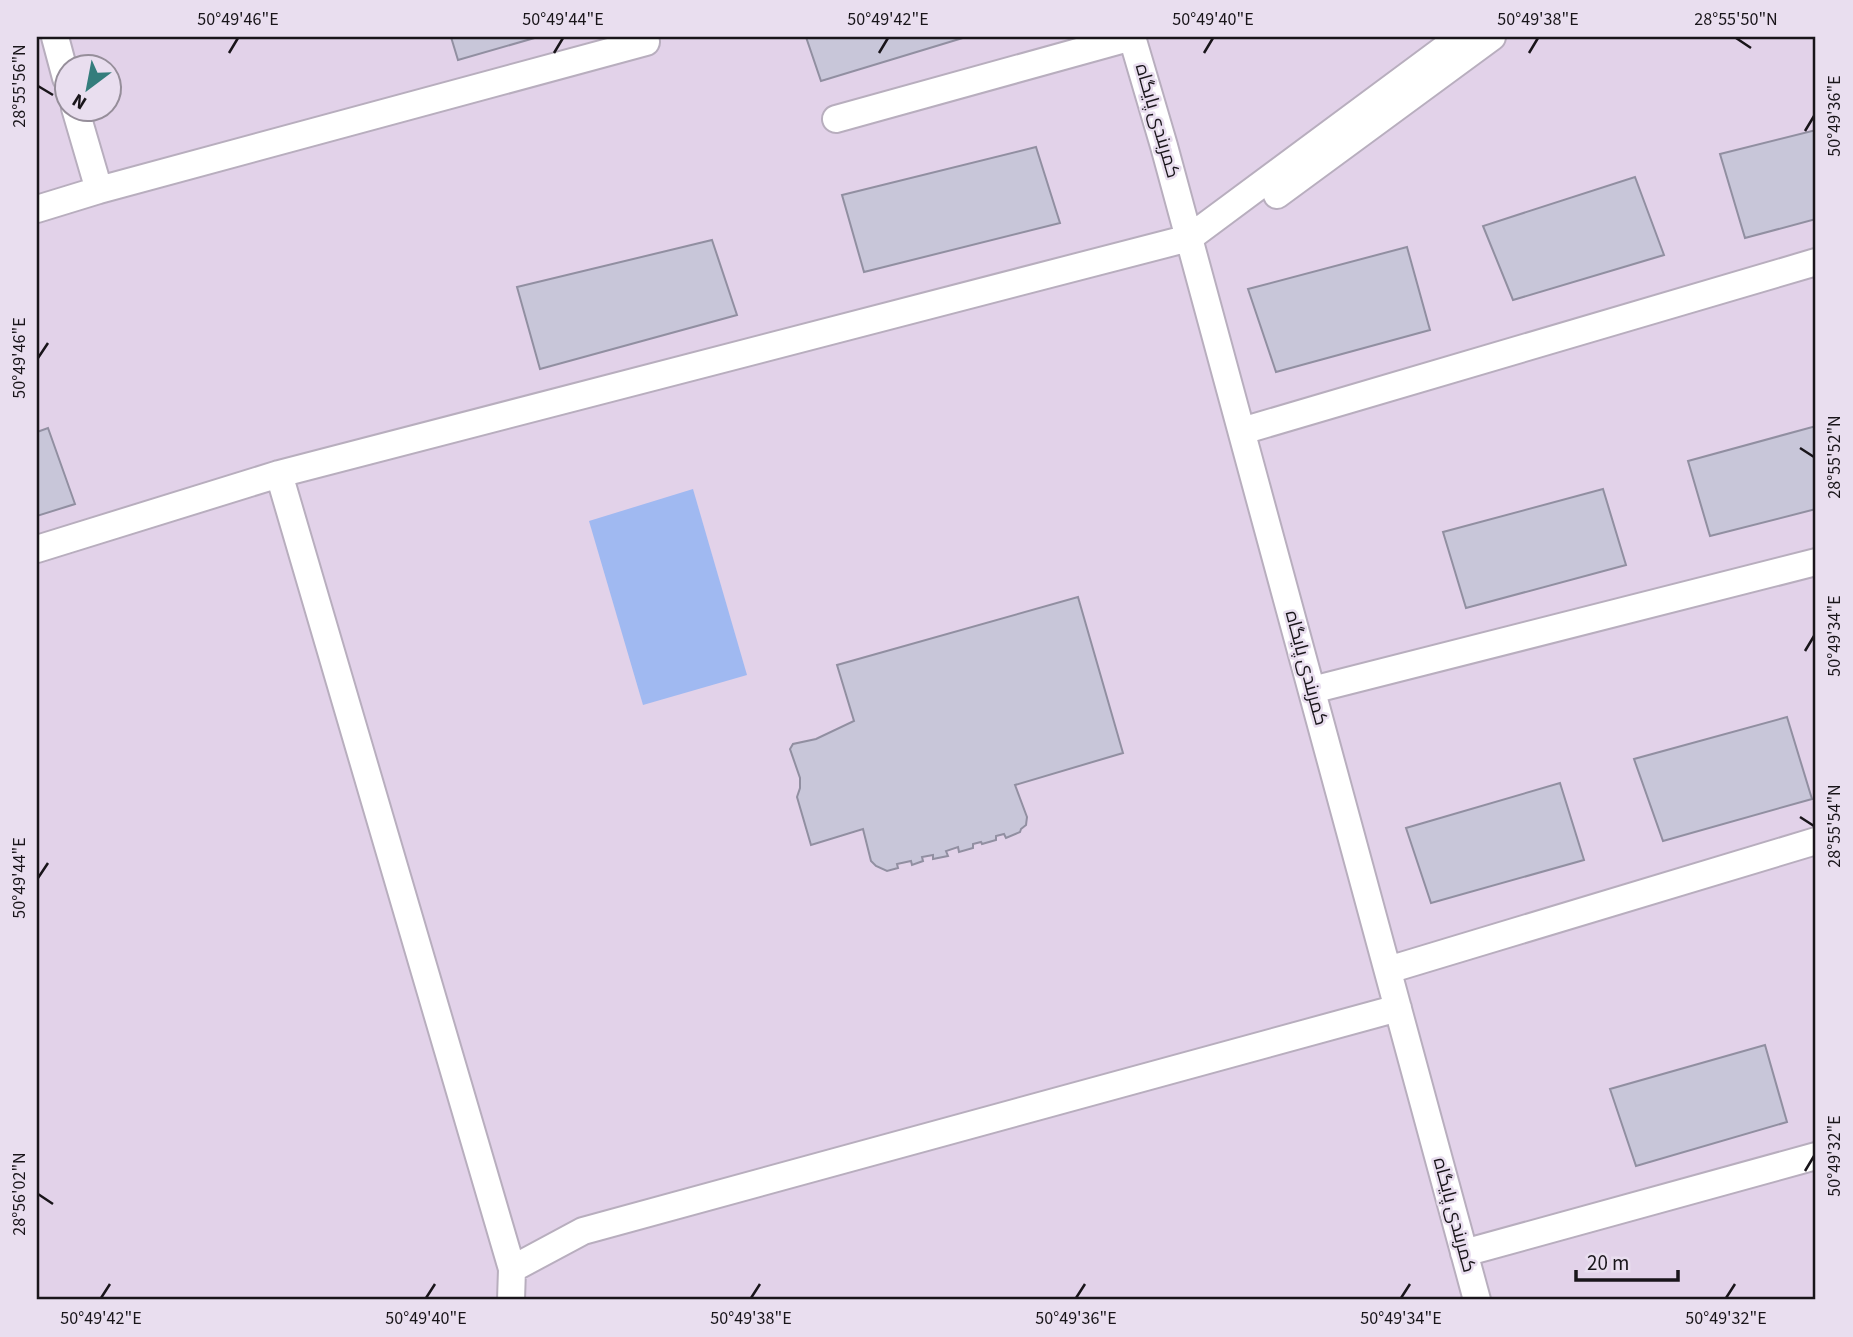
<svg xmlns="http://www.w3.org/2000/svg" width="1853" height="1337" font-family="'Source Sans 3',Cairo,sans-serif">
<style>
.built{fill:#e2d2e9;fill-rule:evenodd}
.water{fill:#a0b9f1}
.building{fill:#c8c6d9;stroke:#918fa1;stroke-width:2}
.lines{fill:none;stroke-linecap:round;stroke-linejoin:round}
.minor-casing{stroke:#b8aebe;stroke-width:30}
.minor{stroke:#fff;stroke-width:26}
.ticks{fill:none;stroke:#19151a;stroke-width:2.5}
.labels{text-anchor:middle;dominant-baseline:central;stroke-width:5;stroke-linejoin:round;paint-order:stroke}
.street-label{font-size:19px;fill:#19151a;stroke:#e9deef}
.neatline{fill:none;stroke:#19151a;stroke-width:2.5}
.ticks-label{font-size:18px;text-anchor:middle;fill:#19151a}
</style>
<rect width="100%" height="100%" fill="#e9deef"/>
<path class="built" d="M37 37H1816V1300H37ZM66 66H108V108H66Z"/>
<path class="water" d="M693 489 747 675 643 705 589 521Z"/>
<path class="building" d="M451 37H538L458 60Z
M806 37H966L821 81Z
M1816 130V219L1745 238 1720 154Z
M1036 147 1060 223 864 272 842 195Z
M1635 177 1664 255 1513 300 1483 226Z
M712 240 737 315 540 369 517 287Z
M1407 247 1430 330 1276 372 1248 289Z
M1816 426V509L1710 536 1688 461Z
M48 428 75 504 37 516V432Z
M1603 489 1626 565 1466 608 1443 532Z
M1078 597 1123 753 1015 785 1027 817 1026 825 1021 829 1020 832 1006 838 1004 834 996 836V840L982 844 981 842 973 844V848L959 852 958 847 946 851 948 856 933 859V855L922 857 923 861 912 865 911 861 897 864 898 868 887 871 876 866 871 861 863 829 811 845 797 797 800 788V778L790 749 793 744 816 739 854 721 837 665Z
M1787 717 1812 799 1663 841 1634 759Z
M1560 783 1584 860 1431 903 1406 828Z
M1765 1045 1787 1122 1636 1166 1610 1089Z"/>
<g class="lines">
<g class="minor-casing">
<path id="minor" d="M55 37 66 78
M1132 37 1164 146 1477 1300
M75 108 99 190
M836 119 1132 37
M1277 195 1492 37
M37 209 99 190 646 42
M1242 431 1816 262
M279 474 512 1269
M37 549 279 474 1189 238 1460 37
M1312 690 1816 562
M1388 970 1816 841
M1464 1253 1816 1156
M511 1300 512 1269 583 1231 1398 1008"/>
</g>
<use href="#minor" class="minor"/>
</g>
<path class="ticks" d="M1736 38 1751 48M229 53 238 38M554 53 563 38M879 53 888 38M1204 53 1213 38M1529 53 1538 38M38 86 53 95M1805 131 1814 116M38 358 48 343M1800 448 1814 457M1805 651 1814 636M1800 817 1814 826M38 878 48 863M1805 1171 1814 1156M38 1194 53 1204M101 1298 110 1284M426 1298 435 1284M751 1298 760 1284M1076 1298 1085 1284M1401 1298 1410 1284M1726 1298 1735 1284"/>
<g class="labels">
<g class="street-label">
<text transform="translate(1157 121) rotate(74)">کمربندی پایگاه</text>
<text transform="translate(1306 668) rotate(75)">کمربندی پایگاه</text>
<text transform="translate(1454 1215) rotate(75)">کمربندی پایگاه</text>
</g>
</g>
<rect width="1853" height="1337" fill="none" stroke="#e9deef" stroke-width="77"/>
<g transform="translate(88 88) rotate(212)"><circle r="33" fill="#e9deef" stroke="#968e9a" stroke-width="2"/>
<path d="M0-5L12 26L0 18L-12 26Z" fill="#347d7c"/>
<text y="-10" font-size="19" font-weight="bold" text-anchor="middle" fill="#19151a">N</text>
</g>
<path d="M1576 1270v10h102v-10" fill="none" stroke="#19151a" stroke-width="3.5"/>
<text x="1587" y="1270" font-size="21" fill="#19151a" stroke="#e9deef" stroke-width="5" paint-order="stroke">20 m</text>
<rect x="38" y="38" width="1776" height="1260" class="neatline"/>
<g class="ticks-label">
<text x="238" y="25">50°49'46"E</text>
<text x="563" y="25">50°49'44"E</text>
<text x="888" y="25">50°49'42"E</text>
<text x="1213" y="25">50°49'40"E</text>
<text x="1538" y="25">50°49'38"E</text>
<text x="1736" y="25">28°55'50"N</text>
<text transform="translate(19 86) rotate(-90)" y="6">28°55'56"N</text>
<text transform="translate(1834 116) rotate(-90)" y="6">50°49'36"E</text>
<text transform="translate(19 358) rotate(-90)" y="6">50°49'46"E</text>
<text transform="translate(1834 457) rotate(-90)" y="6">28°55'52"N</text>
<text transform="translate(1834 636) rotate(-90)" y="6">50°49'34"E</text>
<text transform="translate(1834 826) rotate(-90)" y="6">28°55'54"N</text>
<text transform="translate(19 878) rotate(-90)" y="6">50°49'44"E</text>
<text transform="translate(1834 1156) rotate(-90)" y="6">50°49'32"E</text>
<text transform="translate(19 1194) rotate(-90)" y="6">28°56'02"N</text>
<text x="101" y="1324">50°49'42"E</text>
<text x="426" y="1324">50°49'40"E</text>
<text x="751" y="1324">50°49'38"E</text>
<text x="1076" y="1324">50°49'36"E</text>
<text x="1401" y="1324">50°49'34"E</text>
<text x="1726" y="1324">50°49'32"E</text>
</g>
</svg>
